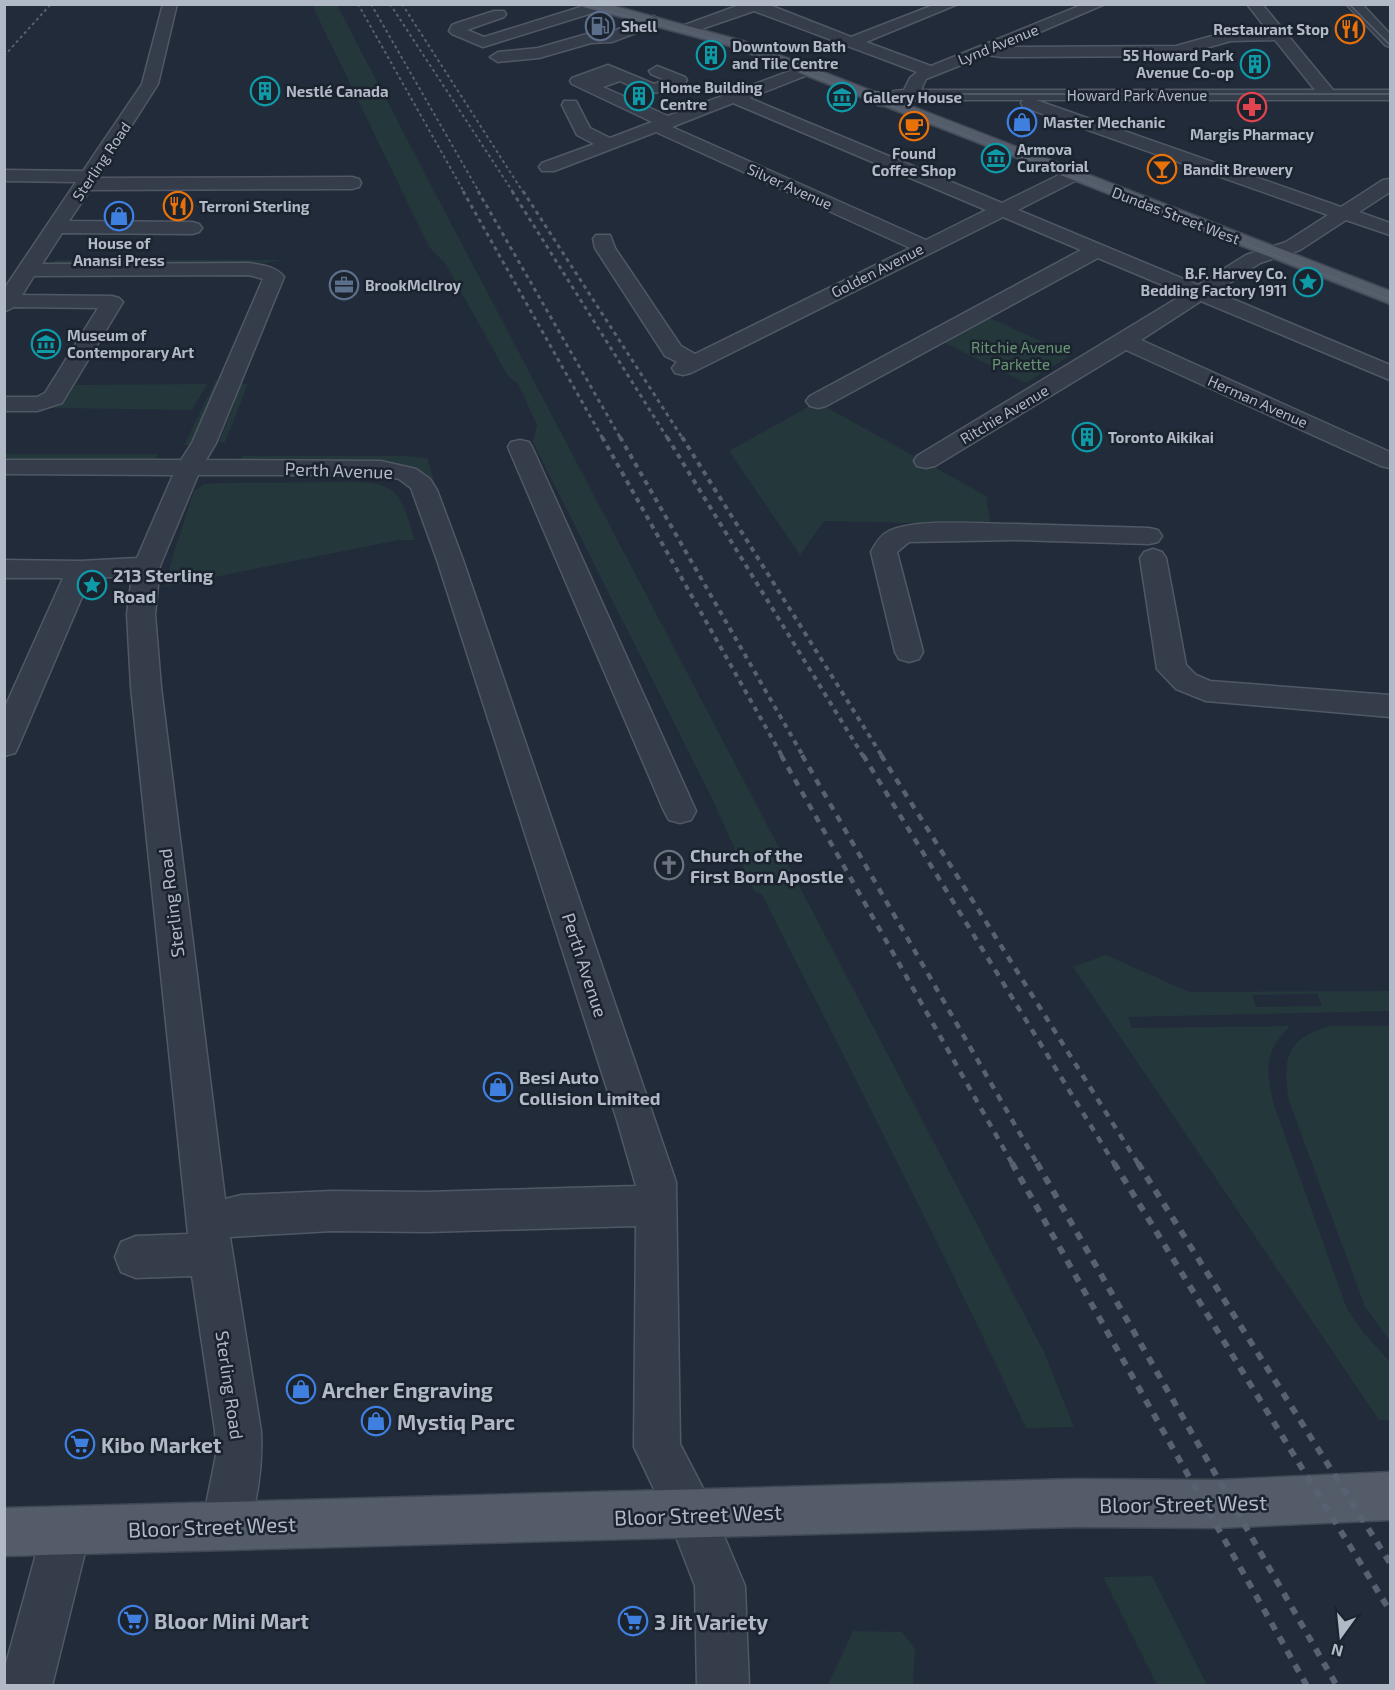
<svg xmlns="http://www.w3.org/2000/svg" width="1395" height="1690" font-family="'Exo 2',sans-serif">
<style>
.green{fill:#24373b;fill-rule:evenodd}
.lines{fill:none;stroke-linecap:round;stroke-linejoin:round}
.minor-casing{stroke:#515865;stroke-width:3}
.major-casing{stroke:#3f4753;stroke-width:3}
.minor{fill:#363d4a;fill-rule:evenodd}
.major{fill:#545c6a;fill-rule:evenodd}
.tram{stroke:#586171;stroke-width:1.5}
.rail-far4{stroke:#586171;stroke-width:2;stroke-dasharray:3 3;stroke-linecap:butt}
.rail-far3{stroke:#586171;stroke-width:3;stroke-dasharray:4 4;stroke-linecap:butt}
.rail-far2{stroke:#586171;stroke-width:4;stroke-dasharray:5 5;stroke-linecap:butt}
.rail-far1{stroke:#586171;stroke-width:4.5;stroke-dasharray:7 7;stroke-linecap:butt}
.rail{stroke:#586171;stroke-width:6;stroke-dasharray:8 8;stroke-linecap:butt}
.labels{text-anchor:middle;dominant-baseline:central;stroke-width:5;stroke-linejoin:round;paint-order:stroke}
.far-poi-label{font-size:15px;font-weight:bold;fill:#b1b8c6;stroke:#1b232f;text-anchor:start}
.far-street-label{font-size:15px;fill:#b1b8c6;stroke:#1b232f}
.far-park-label{font-size:15px;fill:#699775;stroke:#1b232f}
.street-label{font-size:18px;fill:#b1b8c6;stroke:#1b232f}
.poi-label{font-size:18px;font-weight:bold;fill:#b1b8c6;stroke:#1b232f;text-anchor:start}
.near-poi-label{font-size:21px;font-weight:bold;fill:#b1b8c6;stroke:#1b232f;text-anchor:start}
.near-street-label{font-size:21px;fill:#b1b8c6;stroke:#1b232f}
</style>
<rect width="100%" height="100%" fill="#222b3a"/>
<path class="green" d="M312 5H337L433 189 1044 1352 1074 1427 1026 1428C942 1248 852 1071 762 895L754 891 715 805 533 442 537 425 518 384 508 376 445 263 429 247Z
M56 260H282L266 263H53Z
M984 315 1071 355 1026 383 939 340Z
M216 380 220 384 205 412 190 445H184Z
M207 384 192 410 54 408 65 402 75 385Z
M240 384H248L225 442H219L233 408Z
M817 402 990 498H986L991 525 824 521 800 555 729 451Z
M4 454H158L155 461 5 462Z
M243 456H405L427 458 436 487 423 472 393 462 239 461Z
M350 482C401 482 400 496 415 540H399L165 587 173 555 194 491 204 484 219 483Z
M1106 955 1189 992 1390 991V1011L1128 1017 1132 1028 1290 1026C1264 1053 1266 1066 1273 1102L1347 1309 1363 1332 1390 1362V1420H1379L1073 967ZM1317 994 1322 1006 1256 1007 1252 995Z
M1329 1026H1390V1341L1365 1307 1289 1101C1282 1060 1286 1038 1329 1026Z
M1152 1576 1207 1685H1157L1103 1577Z
M853 1631 902 1632 915 1649 913 1685H828Z"/>
<g class="lines">
<g class="minor-casing">
<path id="minor" d="M163 4H177L158 84 98 178 352 177 359 179 361 183 359 187 352 189 90 190 69 221 192 222 199 224 202 228 199 232 192 234 62 233 42 264 249 263C261 265 276 266 284 277L216 443 206 460 381 461 416 469 430 479 437 490 463 560 676 1182 680 1444 708 1498 745 1586 749 1686H697L695 1586 673 1529 634 1447 636 1226 427 1232 332 1231 230 1237 261 1431C263 1467 257 1508 243 1542L226 1549 209 1542 202 1525 216 1455 215 1431 192 1276 136 1278 121 1272 115 1257 121 1242 136 1236 188 1234 131 687 127 614 132 576 90 578 19 745 15 753 4 756V709L63 578H4V560L80 561 137 558 173 475 4 474V460H181L192 443 263 279 249 275 34 276 22 295 112 296 119 298 123 302 62 403 37 411H4V397H37L45 393 98 308 14 307 4 312V289L76 182 4 181V170L83 171 142 84ZM198 475H381L399 479 411 488 437 560 617 1120 636 1186 427 1192 332 1191 241 1195 225 1199 161 687 155 614 160 566Z
M590 4H603L604 7 602 10 483 47 452 34 449 31 452 25 457 23 494 11H504L506 14 504 17 467 30 484 37Z
M742 4H767L851 37 936 4H958L866 42 931 66 1084 4H1105L1005 47 1176 46 1230 31H1268L1247 4H1262L1333 90H1390V100H1036L1341 207 1383 180 1390 179V192L1359 212 1390 223V235L1346 220 1300 250 1260 263 1216 292 1390 365V380L1201 301 1141 340 1390 452V468L1381 466 1126 350 935 466 926 468 917 466 914 461 917 456 1184 294 1098 258 826 406 818 408 810 406 806 401 810 396 1081 250 1003 217 691 373 683 375 675 373 672 368 677 362 665 356 595 248 593 239 596 235H610L615 248 681 346 695 354 910 248 656 132 554 171H542L539 167 542 163 594 144 577 135 562 105 564 101H576L590 128 610 138 652 122 572 84 570 81 572 78 608 65 654 84 665 80 651 74 649 71 657 66 685 77 687 80 685 83C652 97 651 95 620 81L603 87 668 116 798 68H810L812 71 810 74 749 98 1002 203 1067 171H1079L1082 175 1079 179 1018 210 1198 285 1246 255 1286 242 1328 215 1023 107 1021 103 1023 100H900L884 106 878 105 876 101C882 93 894 90 904 90L910 78 917 72 754 11 687 34 679 29 682 26ZM1275 40 1315 90H921L926 79 986 55 1002 57 1177 56 1231 41ZM733 103 986 210 926 240 672 127Z
M1346 4H1362L1390 34V47L1385 45Z
M654 16 662 21 659 24 612 42 591 43 539 58 498 62 490 57 498 52 538 48 590 33 605 34Z
M520 440 529 442 532 447 696 811 691 820 680 823 669 820 664 811 508 447 511 442Z
M1015 524 1149 528 1158 530 1162 536 1158 542 1149 544 1015 540 909 542 897 552 923 652 919 659 909 662 899 659 895 652 871 552C875 544 880 535 889 531 917 518 983 524 1015 524Z
M1153 549 1162 552 1166 558 1186 665 1196 675 1210 681 1390 695V717L1206 701 1176 689 1157 669 1140 558 1144 552Z
M66 1508 83 1515 90 1532 52 1686H4V1671L42 1532 49 1515Z"/>
</g>
<g class="major-casing">
<path id="major" d="M581 4H607L743 41 1390 291V304L733 47 583 7Z
M1390 1472V1520L1218 1528 1076 1527 4 1556V1508L1076 1479 1218 1480Z"/>
</g>
<use href="#minor" class="minor"/>
<use href="#major" class="major"/>
<path class="tram" d="M582 4 730 43 1390 300
M1349 4 1390 45
M869 91 903 94H1390"/>
<path class="rail-far4" d="M358 4 464 192
M371 4 479 192
M390 4 513 192
M402 4 523 192
M4 56 51 4"/>
<path class="rail-far3" d="M463 191 603 439
M478 191 621 439
M512 191 668 439
M523 191 683 439"/>
<path class="rail-far2" d="M602 437 782 756
M620 437 803 756
M667 437 863 756
M682 437 882 756"/>
<path class="rail-far1" d="M781 755 1013 1165
M802 755 1038 1165
M863 755 1115 1165
M881 755 1139 1165"/>
<path class="rail" d="M1012 1163 1307 1686
M1037 1163 1337 1686
M1114 1163 1390 1611
M1138 1163 1390 1563"/>
</g>
<defs>
<g id="fuel-ring" transform="scale(1.5)"><circle r="9.5" fill="#1b232f" stroke="#5c6f8a" stroke-width="1.5"/><path d="M-5.5-6h7V0h2V4h1.3V-2.5L3-4.5l.8-.8L6-3V5H2.5V1h-1V6h-7ZM-4.2-4.7v3.2H.2V-4.7Z" fill="#5c6f8a"/></g>
<g id="restaurant-ring" transform="scale(1.5)"><circle r="9.5" fill="#1b232f" stroke="#e8710a" stroke-width="1.5"/><path d="M-5-6h1v4h1v-4h1v4h1v-4h1v5L-1.5 .5V6h-2V.5L-5-1ZM5-6V6H3V1.5H1.5Q1.5-4 5-6Z" fill="#e8710a"/></g>
<g id="building-ring" transform="scale(1.5)"><circle r="9.5" fill="#1b232f" stroke="#0f9aa8" stroke-width="1.5"/><path d="M-4-6H4V6H1V3H-1V6H-4ZM-2.5-4.3h1.7v1.8h-1.7ZM.8-4.3h1.7v1.8H.8ZM-2.5-1h1.7V.8h-1.7ZM.8-1h1.7V.8H.8Z" fill="#0f9aa8"/></g>
<g id="museum-ring" transform="scale(1.5)"><circle r="9.5" fill="#1b232f" stroke="#0f9aa8" stroke-width="1.5"/><path d="M0-6L6-3V-2H-6V-3ZM-5-1h2V3h-2ZM-1-1h2V3h-2ZM3-1h2V3H3ZM-6 4H6V6H-6Z" fill="#0f9aa8"/></g>
<g id="pharmacy-ring" transform="scale(1.5)"><circle r="9.5" fill="#1b232f" stroke="#e0444e" stroke-width="1.5"/><path d="M-2-6h4v4h4v4h-4v4h-4v-4h-4v-4h4Z" fill="#e0444e"/></g>
<g id="shop-ring" transform="scale(1.5)"><circle r="9.5" fill="#1b232f" stroke="#3f7fe0" stroke-width="1.5"/><path d="M-5-2.5h2.3a2.7 3.5 0 0 1 5.4 0H5L5.5 6h-11ZM-1.5-2.5h3a1.5 2.3 0 0 0-3 0Z" fill="#3f7fe0"/></g>
<g id="cafe-ring" transform="scale(1.5)"><circle r="9.5" fill="#1b232f" stroke="#e8710a" stroke-width="1.5"/><path d="M-5.5-4.5H6V0H3Q3 3.5 0 3.5H-2.5Q-5.5 3.5-5.5 0ZM3-3.2v2h1.7v-2ZM-6 4.5H4V6H-6Z" fill="#e8710a"/></g>
<g id="bar-ring" transform="scale(1.5)"><circle r="9.5" fill="#1b232f" stroke="#e8710a" stroke-width="1.5"/><path d="M-6-5H6L.8 .8V4.5H3.5V6h-7V4.5H-.8V.8Z" fill="#e8710a"/></g>
<g id="sight-ring" transform="scale(1.5)"><circle r="9.5" fill="#1b232f" stroke="#0f9aa8" stroke-width="1.5"/><path d="M0-6L1.8-2.2L6-1.7L2.9 1.2L3.7 5.4L0 3.3L-3.7 5.4L-2.9 1.2L-6-1.7L-1.8-2.2Z" fill="#0f9aa8"/></g>
<g id="office-ring" transform="scale(1.5)"><circle r="9.5" fill="#1b232f" stroke="#5c6f8a" stroke-width="1.5"/><path d="M-6-3h4V-5.5h4V-3h4V5H-6ZM-1-4.5V-3h2v-1.5ZM-6 0V1H6V0Z" fill="#5c6f8a"/></g>
<g id="church-ring" transform="scale(1.5)"><circle r="9.5" fill="#1b232f" stroke="#6b7280" stroke-width="1.5"/><path d="M-1.2-6h2.4v3.5h3.3v2.4h-3.3V6h-2.4V-.1h-3.3v-2.4h3.3Z" fill="#6b7280"/></g>
<g id="supermarket-ring" transform="scale(1.5)"><circle r="9.5" fill="#1b232f" stroke="#3f7fe0" stroke-width="1.5"/><path d="M-6-5.5h2.5l.6 2H6L4.5 2H-2.5L-4.4-4H-6ZM-1.5 3.2a1.3 1.3 0 1 0 .1 0ZM3 3.2a1.3 1.3 0 1 0 .1 0Z" fill="#3f7fe0"/></g>
</defs>
<g fill-rule="evenodd">
<use href="#fuel-ring" x="600" y="26"/>
<use href="#restaurant-ring" x="1350" y="29"/>
<use href="#building-ring" x="711" y="55"/>
<use href="#building-ring" x="1255" y="64"/>
<use href="#building-ring" x="265" y="91"/>
<use href="#building-ring" x="639" y="96"/>
<use href="#museum-ring" x="842" y="97"/>
<use href="#pharmacy-ring" x="1252" y="107"/>
<use href="#shop-ring" x="1022" y="122"/>
<use href="#cafe-ring" x="914" y="126"/>
<use href="#museum-ring" x="996" y="158"/>
<use href="#bar-ring" x="1162" y="169"/>
<use href="#restaurant-ring" x="178" y="206"/>
<use href="#shop-ring" x="119" y="216"/>
<use href="#sight-ring" x="1308" y="282"/>
<use href="#office-ring" x="344" y="285"/>
<use href="#museum-ring" x="46" y="344"/>
<use href="#building-ring" x="1087" y="437"/>
<use href="#sight-ring" x="92" y="585"/>
<use href="#church-ring" x="669" y="865"/>
<use href="#shop-ring" x="498" y="1087"/>
<use href="#shop-ring" x="301" y="1389"/>
<use href="#shop-ring" x="376" y="1421"/>
<use href="#supermarket-ring" x="80" y="1444"/>
<use href="#supermarket-ring" x="133" y="1620"/>
<use href="#supermarket-ring" x="633" y="1621"/>
</g>
<g class="labels">
<g class="far-poi-label">
<text x="621" y="26">Shell</text>
<text x="1329" y="29" text-anchor="end">Restaurant Stop</text>
<text x="732" y="46">Downtown Bath<tspan x="732" dy="17">and Tile Centre</tspan></text>
<text x="1234" y="55" text-anchor="end">55 Howard Park<tspan x="1234" dy="17">Avenue Co-op</tspan></text>
<text x="660" y="87">Home Building<tspan x="660" dy="17">Centre</tspan></text>
<text x="286" y="91">Nestlé Canada</text>
<text x="863" y="97">Gallery House</text>
<text x="1043" y="122">Master Mechanic</text>
<text x="1252" y="134" text-anchor="middle">Margis Pharmacy</text>
<text x="1017" y="149">Armova<tspan x="1017" dy="17">Curatorial</tspan></text>
<text x="914" y="153" text-anchor="middle">Found<tspan x="914" dy="17">Coffee Shop</tspan></text>
<text x="1183" y="169">Bandit Brewery</text>
<text x="199" y="206">Terroni Sterling</text>
<text x="119" y="243" text-anchor="middle">House of<tspan x="119" dy="17">Anansi Press</tspan></text>
<text x="1287" y="273" text-anchor="end">B.F. Harvey Co.<tspan x="1287" dy="17">Bedding Factory 1911</tspan></text>
<text x="365" y="285">BrookMcIlroy</text>
<text x="67" y="335">Museum of<tspan x="67" dy="17">Contemporary Art</tspan></text>
<text x="1108" y="437">Toronto Aikikai</text>
</g>
<g class="far-street-label">
<text transform="translate(998 44) rotate(-22)">Lynd Avenue</text>
<text x="1137" y="95">Howard Park Avenue</text>
<text transform="translate(101 161) rotate(-56)">Sterling Road</text>
<text transform="translate(790 186) rotate(24)">Silver Avenue</text>
<text transform="translate(1176 215) rotate(21)">Dundas Street West</text>
<text transform="translate(877 270) rotate(-27)">Golden Avenue</text>
<text transform="translate(1258 401) rotate(24)">Herman Avenue</text>
<text transform="translate(1004 414) rotate(-31)">Ritchie Avenue</text>
</g>
<g class="far-park-label">
<text x="1021" y="347">Ritchie Avenue<tspan x="1021" dy="17">Parkette</tspan></text>
</g>
<g class="street-label">
<text transform="translate(339 470) rotate(2)">Perth Avenue</text>
<text transform="translate(171 903) rotate(-97)">Sterling Road</text>
<text transform="translate(585 965) rotate(72)">Perth Avenue</text>
<text transform="translate(230 1385) rotate(82)">Sterling Road</text>
</g>
<g class="poi-label">
<text x="113" y="575">213 Sterling<tspan x="113" dy="21">Road</tspan></text>
<text x="690" y="855">Church of the<tspan x="690" dy="21">First Born Apostle</tspan></text>
<text x="519" y="1077">Besi Auto<tspan x="519" dy="21">Collision Limited</tspan></text>
</g>
<g class="near-poi-label">
<text x="322" y="1389">Archer Engraving</text>
<text x="397" y="1421">Mystiq Parc</text>
<text x="101" y="1444">Kibo Market</text>
<text x="154" y="1620">Bloor Mini Mart</text>
<text x="654" y="1621">3 Jit Variety</text>
</g>
<g class="near-street-label">
<text transform="translate(1183 1503) rotate(-1)">Bloor Street West</text>
<text transform="translate(698 1514) rotate(-2)">Bloor Street West</text>
<text transform="translate(212 1526) rotate(-2)">Bloor Street West</text>
</g>
</g>
<rect width="1395" height="1690" fill="none" stroke="#b1b8c6" stroke-width="12"/>
<g transform="translate(1341 1636) rotate(195)" stroke="#1b232f" stroke-width="4.5" paint-order="stroke">
<path d="M0-4.5L10 22L0 15L-10 22Z" fill="#b1b8c6"/>
<text y="-9" font-size="16" font-weight="bold" text-anchor="middle" fill="#b1b8c6">N</text>
</g>
</svg>
